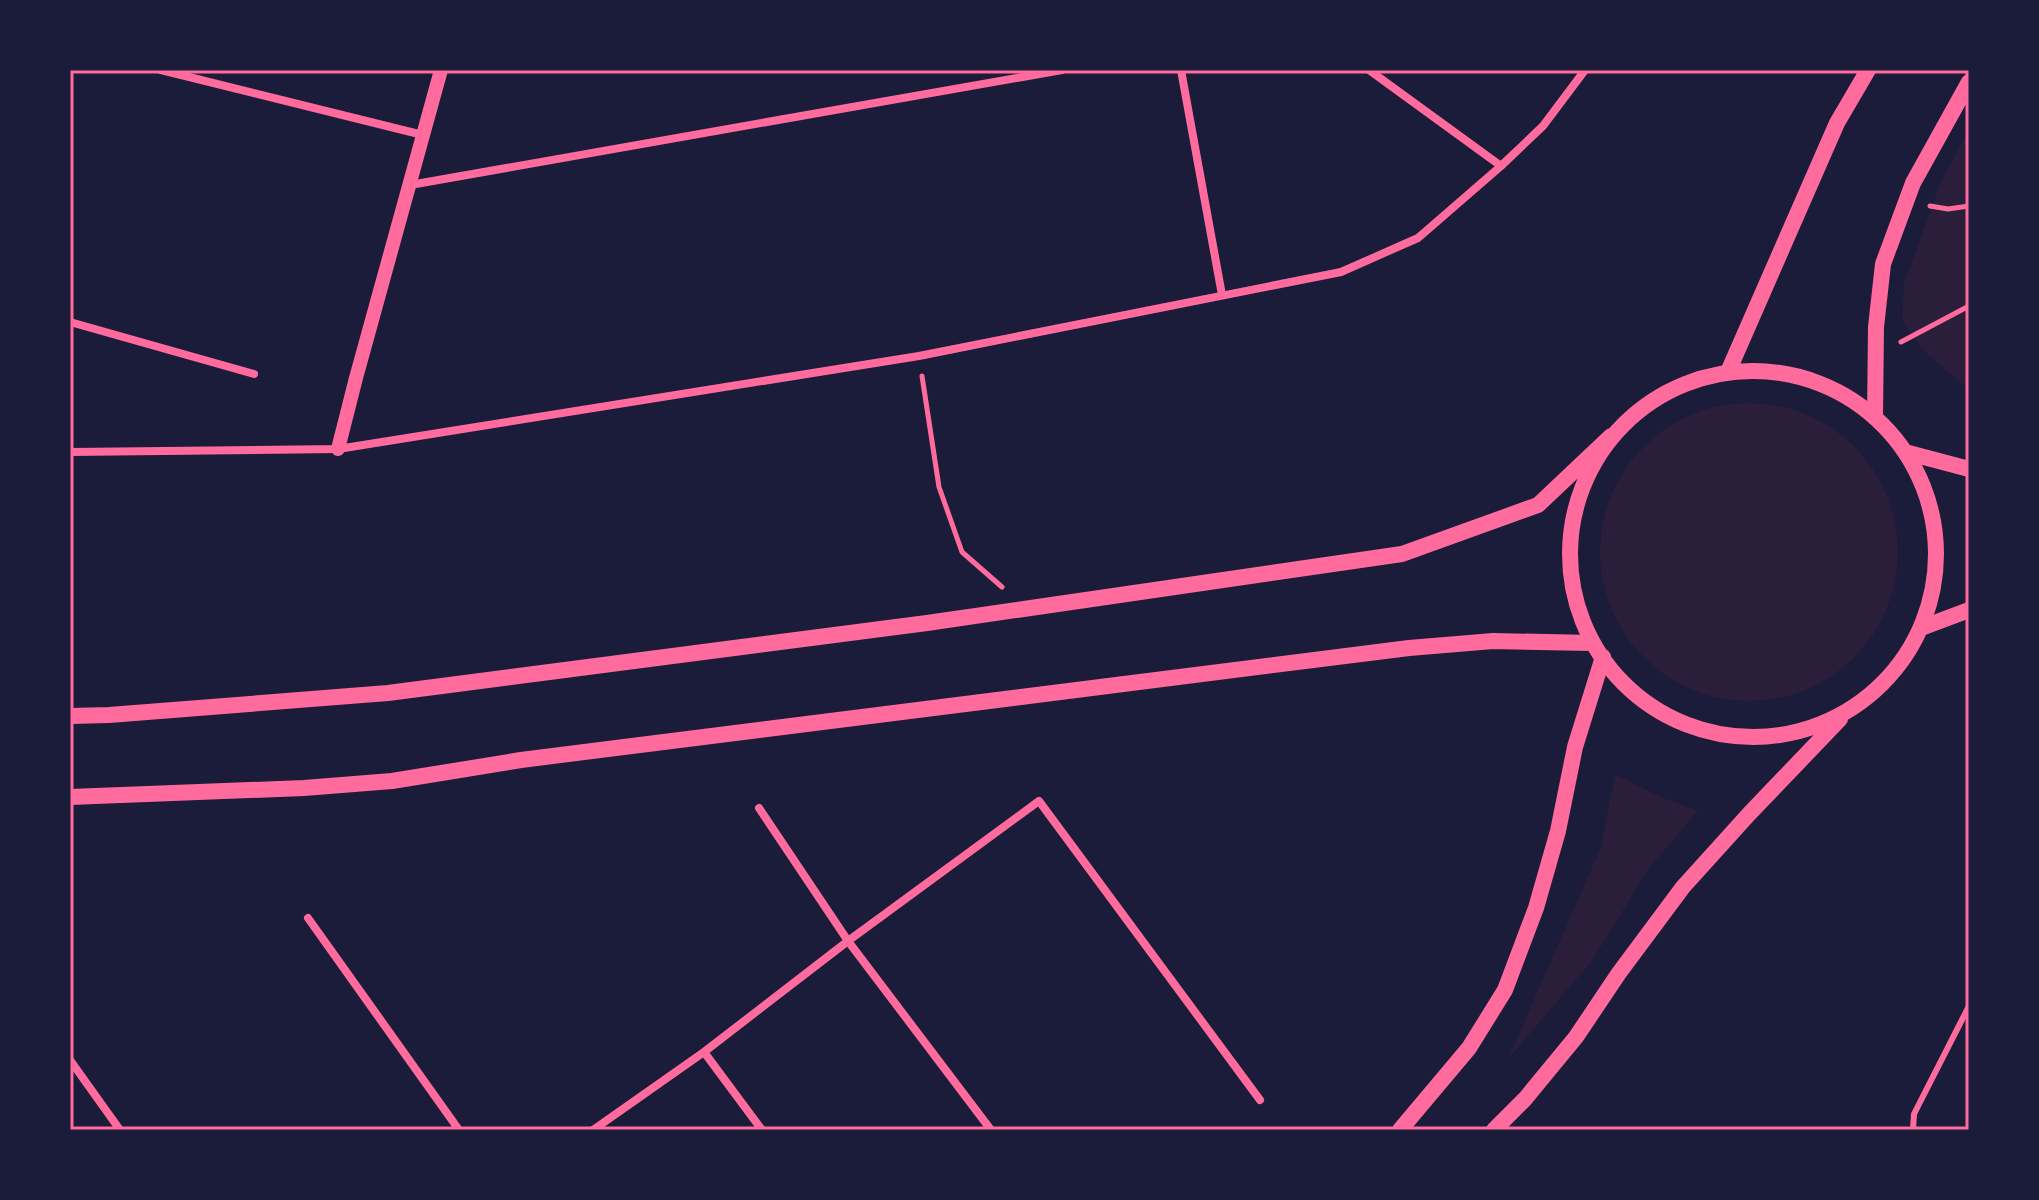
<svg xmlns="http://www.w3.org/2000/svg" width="2039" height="1200" font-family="Karla,sans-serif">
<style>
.green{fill:#2a1e3b}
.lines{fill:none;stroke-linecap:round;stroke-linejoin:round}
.path{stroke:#ff6b9d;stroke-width:5}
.service{stroke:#ff6b9d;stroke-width:6}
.minor{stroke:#ff6b9d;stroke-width:8}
.tertiary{stroke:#ff6b9d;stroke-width:14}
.secondary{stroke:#ff6b9d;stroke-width:16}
.neatline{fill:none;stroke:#ff6b9d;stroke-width:3}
</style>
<rect width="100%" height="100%" fill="#1b1b3a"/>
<path class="green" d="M1969 129V390L1922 349 1902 319 1904 284 1941 182Z
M1600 552a149 149 0 1 1 298 0a149 149 0 1 1-298 0Z
M1615 774 1656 795 1698 811 1649 868 1592 961 1508 1059 1601 847Z"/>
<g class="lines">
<path class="path" d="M1930 206 1948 209 1969 206
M1901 342 1969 306
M922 376 939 487 962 552 1002 587"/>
<path class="service" d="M1913 1130 1914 1114 1969 1006"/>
<path class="minor" d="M161 70 423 135
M1181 70 1222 295
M1369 70 1501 166
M410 185 1062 70
M70 322 254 374
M70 452 338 449 919 356 1341 272 1418 238 1501 166 1543 126 1585 70
M759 808 848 941 991 1130
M308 918 459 1130
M704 1052 762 1130
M70 1060 120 1130
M593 1130 704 1052 848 941 1039 801 1260 1100"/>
<path class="tertiary" d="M338 449 356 378 441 70"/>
<path class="secondary" d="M1570 554a183 183 0 1 1 366 0a183 183 0 1 1-366 0Z
M1728 372 1837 123 1868 70
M1875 418 1876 327 1883 264 1913 183 1969 82
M1905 452 1969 469
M1921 628 1969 610
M70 716 109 715 388 693 927 623 1402 554 1538 505 1611 436
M70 797 304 788 392 781 521 760 1409 648 1493 641 1592 643
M1400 1130 1469 1048 1505 990 1536 908 1558 831 1575 747 1603 657
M1494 1130 1525 1099 1576 1037 1619 973 1683 887 1749 814 1840 719"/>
</g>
<rect width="2039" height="1200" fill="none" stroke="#1b1b3a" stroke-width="144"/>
<rect x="72" y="72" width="1895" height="1056" class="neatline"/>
</svg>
